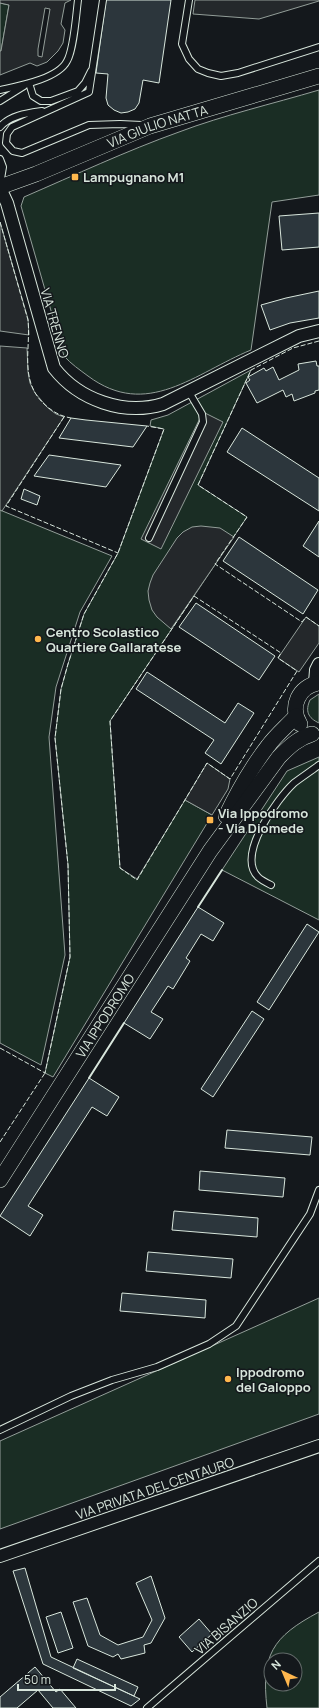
<svg xmlns="http://www.w3.org/2000/svg" width="319" height="1708" font-family="Manrope,sans-serif">
<style>
.green{fill:#1a2d24;stroke:#939e99;fill-rule:evenodd}
.parking{fill:#24282b;stroke:#939e99;fill-rule:evenodd}
.building{fill:#2c363c;stroke:#d8e6dc}
.lines{fill:none;stroke-linecap:round;stroke-linejoin:round}
.service-casing{stroke:#d8e6dc;stroke-width:8}
.minor-casing{stroke:#d8e6dc;stroke-width:14}
.tertiary-casing{stroke:#d8e6dc;stroke-width:16}
.service{stroke:#14181c;stroke-width:6}
.minor{stroke:#14181c;stroke-width:12}
.tertiary{stroke:#14181c;stroke-width:15}
.fence{stroke:#d8e6dc;stroke-width:1;stroke-dasharray:5 2;stroke-linecap:butt}
.wall{stroke:#d8e6dc;stroke-width:2}
.poi-dot{fill:#ffb74d;stroke:#14181c;stroke-width:1.5}
.labels{text-anchor:middle;dominant-baseline:central;stroke-width:3;stroke-linejoin:round;paint-order:stroke}
.street-label{font-size:13px;fill:#d8e6dc;stroke:#14181c}
.poi-label{font-size:13px;font-weight:bold;fill:#d8e6dc;stroke:#14181c;text-anchor:start}
</style>
<rect width="100%" height="100%" fill="#14181c"/>
<path class="green" d="M0 3 9 5 1 51H0Z
M319 90V195L272 202 251 350C195 373 147 420 88 376 80 370 71 364 64 356L21 206 24 197C75 175 126 151 179 132 224 115 272 104 319 90Z
M251 370 198 485 247 517 110 721 120 868 137 879 185 800 212 815 53 1077 45 1073 70 957 68 865 55 738 61 689 68 664 84 614 118 553 164 429 150 426 151 420 168 415Z
M0 510 112 556 80 612 56 687 49 737 65 955 41 1065 0 1043Z
M319 694V723C308 718 305 711 310 700Z
M319 757V920L222 870 287 771Z
M319 1298V1414L0 1529V1441Z
M319 1612V1708H267C261 1655 272 1637 319 1612ZM271 1660H295V1684H271Z"/>
<path class="parking" d="M0 0H71L65 3 61 24 65 30 63 43 58 51 47 62 37 66 30 63 0 75V51H1L9 5 0 3ZM45 8 50 9 42 57 38 56V49Z
M195 0H319V1L259 19 193 14Z
M0 222 28 319 29 335 0 331Z
M0 346 27 348 28 372 30 383 35 393 48 408 56 414 64 417 2 511 0 510Z
M203 412 223 422 161 549 141 539Z
M201 526 220 528 234 537 171 629 157 617 152 610 149 600 148 591 150 583 153 575 177 538 183 532 192 527Z
M306 617 319 626V643L299 672 278 658Z
M207 763 230 779 228 789 212 815 185 800Z"/>
<path class="building" d="M106 0H171L159 83 143 80 139 103 135 109 128 112 121 113 114 110 108 105 106 98 108 74 96 73Z
M319 213V247L282 250 279 216Z
M319 291V318L290 323 270 330 261 305 286 298Z
M316 361 317 366H319V390L315 391V393L294 401 292 394 286 397 283 390 257 403 246 383 250 380 248 377 264 368 266 371 273 367 279 380 299 370 298 364Z
M71 418 86 420 147 426 133 447 59 438Z
M242 428 319 478V511L227 452Z
M49 455 121 465 106 487 34 476Z
M24 489 40 496 37 505 21 499Z
M319 521V557L303 546Z
M239 537 318 590 303 614 223 561Z
M196 603 275 656 259 680 179 627Z
M147 672 225 723 238 703 254 713 221 764 205 753 214 740 136 689Z
M198 907 224 923 213 941 201 934 186 958 190 961 173 989 168 986 151 1012 163 1019 150 1039 124 1023Z
M307 924 319 932 269 1010 257 1002Z
M252 1011 264 1019 213 1097 201 1089Z
M89 1078 119 1097 107 1116 92 1107 28 1206 43 1215 30 1236 0 1216Z
M227 1130 312 1137 310 1155 225 1148Z
M200 1171 285 1178 283 1197 199 1190Z
M174 1211 258 1218 257 1237 172 1230Z
M148 1252 233 1259 231 1278 146 1271Z
M122 1293 206 1300 205 1318 120 1311Z
M25 1568 51 1657 140 1699 131 1706 43 1664 13 1571Z
M151 1576 165 1618 151 1643 144 1645 145 1653 121 1659 118 1654 113 1657 88 1646 73 1602 87 1598 100 1635 118 1645 143 1637 152 1620 136 1583Z
M61 1612 73 1648 58 1653 46 1617Z
M199 1619 212 1634 192 1652 179 1637Z
M77 1659 138 1687 134 1696 73 1668Z
M35 1667 56 1692 60 1689 76 1708H53L38 1690 17 1708H0V1697Z"/>
<g class="lines">
<g class="service-casing">
<path id="service" d="M103 0 89 92 12 127 7 134 6 143 13 151 22 153 89 125 120 124 142 125
M189 0 182 44 189 59 198 69 208 73 221 76 238 73 319 47
M29 83 33 96 41 101H51L78 91 85 83 91 71
M0 90C18 86 58 79 67 61 74 49 76 15 78 0
M0 101 24 86
M0 127C10 115 28 113 42 111
M0 159 3 167 0 185
M149 538 203 422 202 414 189 392
M271 885C267 883 261 880 258 877 236 855 277 799 294 783 302 777 311 771 319 765
M0 1430 71 1396 112 1380 157 1367 209 1344 236 1326 310 1214 319 1190
M147 1708 319 1561"/>
</g>
<g class="minor-casing">
<path id="minor" d="M0 188 7 203 54 368C79 400 124 416 163 404L299 336 319 331
M315 683 316 670 319 664
M0 1556 319 1446"/>
</g>
<g class="tertiary-casing">
<g id="tertiary">
<path id="s1" d="M0 187 36 174 150 126 319 76"/>
<path d="M300 724C289 707 299 686 319 683"/>
<path d="M226 816C238 791 251 768 268 746 276 735 287 726 296 716"/>
<path id="s2" d="M0 1180 210 851 279 757C289 747 298 738 312 734"/>
</g>
</g>
<use href="#service" class="service"/>
<use href="#minor" class="minor"/>
<use href="#tertiary" class="tertiary"/>
<path class="fence" d="M0 222 28 320C31 349 19 380 44 404 53 412 60 416 71 418
M319 341 293 348 251 370 198 485 247 517 215 564 302 622 306 617 319 626
M64 417 6 506 118 553
M194 596 281 653 278 658 297 671 230 779 207 763 137 880 120 868 110 721Z
M0 1048 45 1073 70 957 68 865 55 738 61 689 68 664 84 614 118 553 164 429 147 426
M0 1142 45 1073"/>
<path class="wall" d="M198 907 222 870
M89 1078 124 1023"/>
</g>
<g class="poi-dot">
<rect x="71" y="173" width="8" height="8" rx="2"/>
<circle cx="38" cy="639" r="4"/>
<rect x="206" y="816" width="8" height="8" rx="2"/>
<circle cx="228" cy="1379" r="4"/>
</g>
<g class="labels">
<g class="street-label">
<text stroke="none"><textPath href="#s1" startOffset="169">VIA GIULIO NATTA</textPath></text>
<text transform="translate(55 323) rotate(74)">VIA TRENNO</text>
<text stroke="none"><textPath href="#s2" startOffset="195">VIA IPPODROMO</textPath></text>
<text transform="translate(155 1488) rotate(-19)">VIA PRIVATA DEL CENTAURO</text>
<text transform="translate(226 1626) rotate(-41)">VIA BISANZIO</text>
</g>
<g class="poi-label">
<text x="83" y="177">Lampugnano M1</text>
<text x="46" y="632">Centro Scolastico<tspan x="46" dy="15">Quartiere Gallaratese</tspan></text>
<text x="218" y="813">Via Ippodromo<tspan x="218" dy="15">- Via Diomede</tspan></text>
<text x="236" y="1372">Ippodromo<tspan x="236" dy="15">del Galoppo</tspan></text>
</g>
</g>
<g transform="translate(283 1672) rotate(316)"><circle r="19" fill="#14181c" stroke="#626a69"/>
<path d="M0-3L7 15L0 10L-7 15Z" fill="#ffb74d"/>
<text y="-6" font-size="11" font-weight="bold" text-anchor="middle" fill="#d8e6dc">N</text>
</g>
<path d="M18 1684v6h97v-6" fill="none" stroke="#d8e6dc" stroke-width="2"/>
<text x="24" y="1684" font-size="12" fill="#d8e6dc" stroke="#14181c" stroke-width="3" paint-order="stroke">50 m</text>
</svg>
